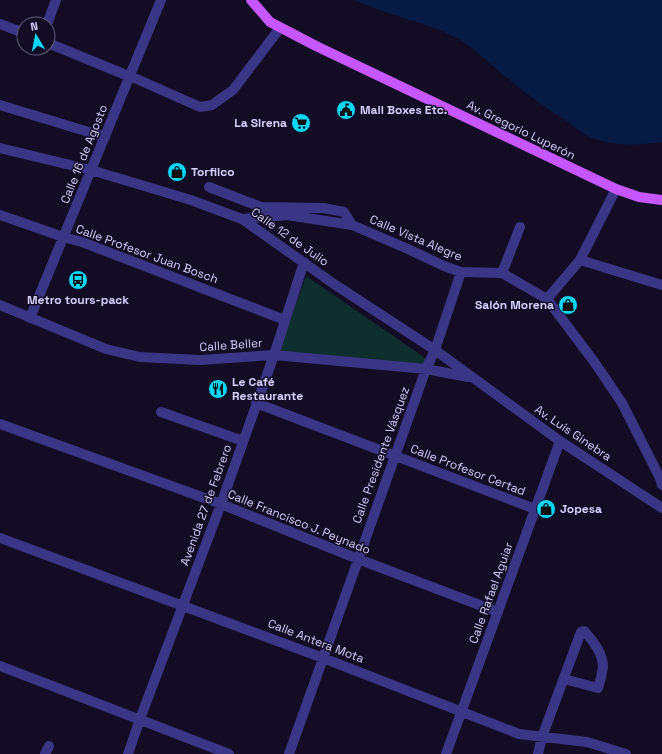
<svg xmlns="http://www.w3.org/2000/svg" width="662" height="754" font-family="'Space Grotesk',sans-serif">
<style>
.green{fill:#0f2e2e}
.water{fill:#071a43}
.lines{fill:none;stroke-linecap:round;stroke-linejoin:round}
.minor{stroke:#3b3586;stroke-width:10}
.major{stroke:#c657ff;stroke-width:10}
.labels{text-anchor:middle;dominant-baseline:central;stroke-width:3;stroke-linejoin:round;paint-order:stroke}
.poi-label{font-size:12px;font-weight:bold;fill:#d7d0ff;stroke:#120d24;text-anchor:start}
.street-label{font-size:12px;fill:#d7d0ff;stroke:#120d24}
</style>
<rect width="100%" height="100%" fill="#120d24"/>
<path class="green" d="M306 276 447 373 279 352Z"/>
<path class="water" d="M355 0H662V142C640 145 611 147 590 137 582 134 575 127 568 122 544 107 521 90 500 72 486 60 473 47 457 38 425 21 387 16 355 0Z"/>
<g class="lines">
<path class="minor" d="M0 24 24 33
M47 24 56 0
M48 43 126 75 130 76 200 107 212 105 233 90 280 28
M0 105 105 137
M0 148 91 170 191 200 242 219 334 284 435 350 560 441 662 508
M209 187 261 207 323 208 344 212 352 225
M0 215 63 237 82 242 285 320
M242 219 287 215 352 225 408 249 444 266 461 272 502 273 547 299 595 363 622 403 660 478 662 485
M580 260 662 285
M502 273 520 227
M547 299 580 260 616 189
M0 305 106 349 140 357 200 360 274 355 426 369 468 377
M30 318 161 0
M256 403 535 509
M161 412 243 441
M0 424 221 504 358 559 498 612
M0 538 323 658 519 734 587 742 626 754
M0 666 229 754
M45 754 49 746
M128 754 140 719 221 504 274 355 304 262
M289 754 426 369 435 350 461 272
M446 754 560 441
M538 754 542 737 581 632 584 631C593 640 603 654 603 667 602 674 600 682 598 688L564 679"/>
<path class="major" d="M251 0 270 22 316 46 616 189 639 197 662 200"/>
</g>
<defs>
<g id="civic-disc" transform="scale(1)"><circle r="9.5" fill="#00d8fb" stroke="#120d24"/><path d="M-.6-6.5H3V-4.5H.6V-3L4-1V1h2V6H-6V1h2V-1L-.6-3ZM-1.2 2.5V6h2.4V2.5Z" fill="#111"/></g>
<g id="supermarket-disc" transform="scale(1)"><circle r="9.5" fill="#00d8fb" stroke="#120d24"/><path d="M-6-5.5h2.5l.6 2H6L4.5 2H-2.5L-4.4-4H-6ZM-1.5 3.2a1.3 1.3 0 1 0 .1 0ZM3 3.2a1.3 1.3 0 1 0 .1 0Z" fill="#111"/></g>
<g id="shop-disc" transform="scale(1)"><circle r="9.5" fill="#00d8fb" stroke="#120d24"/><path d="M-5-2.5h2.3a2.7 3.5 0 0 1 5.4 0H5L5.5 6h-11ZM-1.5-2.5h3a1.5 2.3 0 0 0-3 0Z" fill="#111"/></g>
<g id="bus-disc" transform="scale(1)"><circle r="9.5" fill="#00d8fb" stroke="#120d24"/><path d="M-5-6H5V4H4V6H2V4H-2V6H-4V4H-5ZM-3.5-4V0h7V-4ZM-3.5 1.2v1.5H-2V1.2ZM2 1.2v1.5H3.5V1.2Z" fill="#111"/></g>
<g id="restaurant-disc" transform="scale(1)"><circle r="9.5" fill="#00d8fb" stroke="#120d24"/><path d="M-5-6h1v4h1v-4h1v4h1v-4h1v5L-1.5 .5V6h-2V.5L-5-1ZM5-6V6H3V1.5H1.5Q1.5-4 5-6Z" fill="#111"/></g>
</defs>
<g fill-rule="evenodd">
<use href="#civic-disc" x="346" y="110"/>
<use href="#supermarket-disc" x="301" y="123"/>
<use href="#shop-disc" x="177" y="172"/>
<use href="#bus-disc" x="78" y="280"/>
<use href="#shop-disc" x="568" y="305"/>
<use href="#restaurant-disc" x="218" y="389"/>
<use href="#shop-disc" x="546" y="509"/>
</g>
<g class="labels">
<g class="poi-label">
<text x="360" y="110">Mail Boxes Etc.</text>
<text x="287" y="123" text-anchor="end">La Sirena</text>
<text x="191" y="172">Torfilco</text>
<text x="78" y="300" text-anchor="middle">Metro tours-pack</text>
<text x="554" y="305" text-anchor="end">Salón Morena</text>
<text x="232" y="382">Le Café<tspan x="232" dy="14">Restaurante</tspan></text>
<text x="560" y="509">Jopesa</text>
</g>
<g class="street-label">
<text transform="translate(521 130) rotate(26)">Av. Gregorio Luperón</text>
<text transform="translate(84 154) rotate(-68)">Calle 16 de Agosto</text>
<text transform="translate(290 237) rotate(35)">Calle 12 de Julio</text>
<text transform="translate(416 238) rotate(23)">Calle Vista Alegre</text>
<text transform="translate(147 254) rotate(20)">Calle Profesor Juan Bosch</text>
<text transform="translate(231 345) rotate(-4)">Calle Beller</text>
<text transform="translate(573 433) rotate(34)">Av. Luis Ginebra</text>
<text transform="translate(381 455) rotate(-70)">Calle Presidente Vásquez</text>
<text transform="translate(468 470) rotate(21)">Calle Profesor Certad</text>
<text transform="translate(206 505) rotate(-70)">Avenida 27 de Febrero</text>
<text transform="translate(299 522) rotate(22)">Calle Francisco J. Peynado</text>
<text transform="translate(491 593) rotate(-70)">Calle Rafael Aguiar</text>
<text transform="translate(316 641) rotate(21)">Calle Antera Mota</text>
</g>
</g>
<g transform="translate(36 36) rotate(350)"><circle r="19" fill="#120d24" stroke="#615b7c"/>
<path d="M0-3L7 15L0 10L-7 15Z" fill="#00d8fb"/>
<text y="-6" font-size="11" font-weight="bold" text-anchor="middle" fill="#d7d0ff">N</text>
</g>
</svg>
